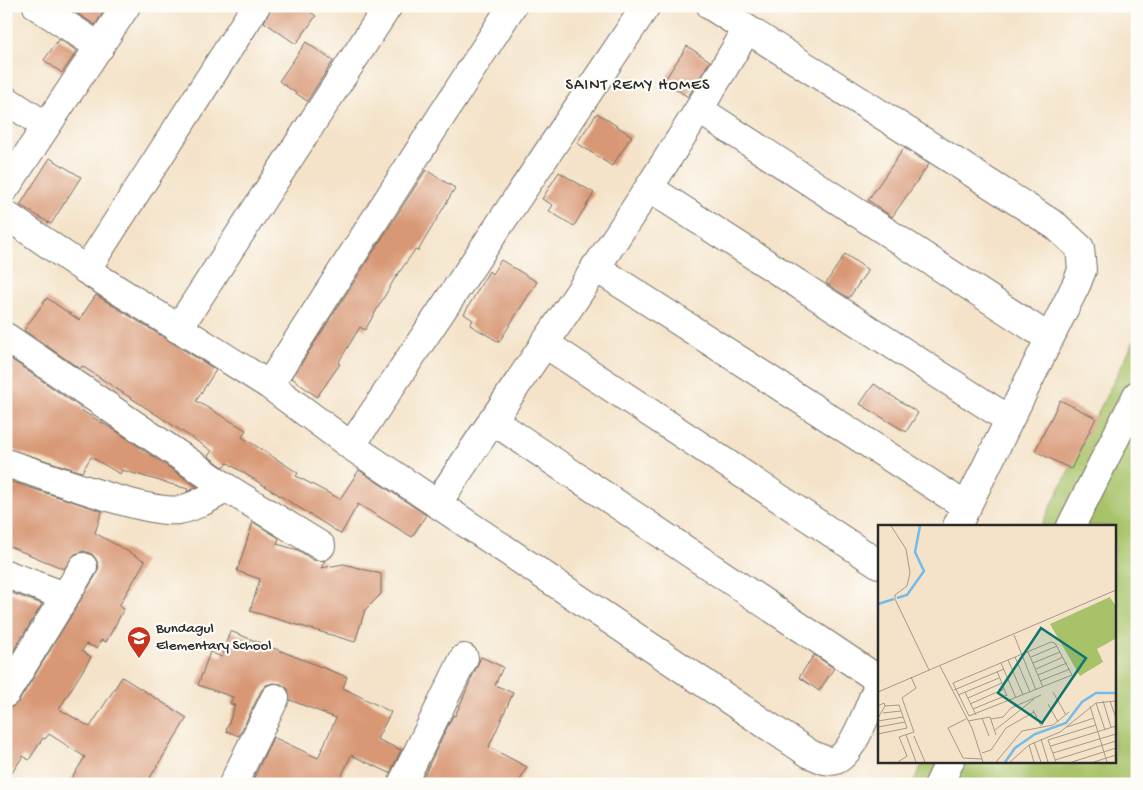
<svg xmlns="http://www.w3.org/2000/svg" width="1143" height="790" font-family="'Gochi Hand',sans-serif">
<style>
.green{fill:#a7c268;stroke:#69764a}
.building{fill:#d89876}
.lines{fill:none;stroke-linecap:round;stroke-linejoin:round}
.minor-casing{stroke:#716b62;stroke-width:30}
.minor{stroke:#fff;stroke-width:28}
.labels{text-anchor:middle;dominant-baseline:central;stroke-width:4.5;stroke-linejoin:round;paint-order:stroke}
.poi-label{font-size:15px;fill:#2b2b2b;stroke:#fdfcf7;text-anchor:start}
.neighbourhood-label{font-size:16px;letter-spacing:1px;fill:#2b2b2b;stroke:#fdfcf7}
.inset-river{fill:none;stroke:#72bbea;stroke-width:2.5}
.inset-road{fill:none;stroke:#a4998a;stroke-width:1}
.view{fill:#0f766e;fill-opacity:0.15;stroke:#0f766e;stroke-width:2.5}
.inset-edge{fill:none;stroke:#2b2b2b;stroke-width:2.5}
</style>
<rect width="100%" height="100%" fill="#fdfcf7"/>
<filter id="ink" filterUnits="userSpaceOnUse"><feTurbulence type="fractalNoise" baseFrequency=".02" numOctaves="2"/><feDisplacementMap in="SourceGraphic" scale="10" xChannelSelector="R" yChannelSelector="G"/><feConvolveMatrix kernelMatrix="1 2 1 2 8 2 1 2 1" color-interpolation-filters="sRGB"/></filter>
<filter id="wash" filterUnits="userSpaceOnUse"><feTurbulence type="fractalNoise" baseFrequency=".0096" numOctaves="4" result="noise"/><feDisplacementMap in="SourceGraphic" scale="20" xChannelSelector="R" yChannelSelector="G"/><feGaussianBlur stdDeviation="1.12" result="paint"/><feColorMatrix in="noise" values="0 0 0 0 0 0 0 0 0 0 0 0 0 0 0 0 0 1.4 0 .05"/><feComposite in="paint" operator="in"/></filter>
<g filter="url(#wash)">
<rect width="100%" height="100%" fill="#f4e3c9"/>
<path class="green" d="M1137 335V784H912L924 761H1114V526H1041Z"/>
<g id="blocks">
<path class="building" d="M81 6H107L95 25 77 13Z
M272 6H302L316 16 296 44 264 22Z
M59 39 77 51 62 73 44 60Z
M306 42 333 61 307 101 279 81Z
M687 46 710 61 688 97 664 81Z
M597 113 632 136 612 166 577 143Z
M904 148 929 164 892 217 868 200Z
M50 158 81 177 51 224 20 205Z
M426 170 455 188 418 251 415 250 395 278 365 330 360 327 338 363 340 364 317 397 292 378Z
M559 172 594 193 574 226 549 211 553 205 542 199Z
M845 254 868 270 849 298 826 283Z
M501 260 537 282 499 342 470 325 473 320 464 314 489 271 492 274Z
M96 295 216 370 196 401 246 430 242 437 298 473 296 476 340 499 359 470 426 515 412 537 358 504 341 534 228 463 223 467 208 456 212 451 82 366 80 369 24 330 47 298 79 320Z
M6 356 83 409 82 411 116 431 197 487 187 492 188 489 122 470 120 474 91 457 82 472 6 448Z
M874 384 918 413 906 432 860 404Z
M1060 400 1096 418 1071 469 1035 451Z
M6 480 102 511 95 533 145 561 119 606 124 609 106 642 101 640 97 648 86 644 82 651 91 657 59 709 90 727 122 677 187 718 146 784H68L85 757 49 734 45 739 43 738 29 760 23 756 6 782V712L19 701 96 575 99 567 96 559 92 554 84 551 75 554 64 569 6 545Z
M253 522 279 538 277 544 298 550 313 560 325 561 321 568 344 564 381 574V594L365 610 355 642 250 611 260 579 237 571Z
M6 591 42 604 6 663Z
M230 631 347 677 343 688 391 712 377 739 401 750 390 773 351 755 338 784H251L273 737 318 758 336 718 290 700 288 689 281 684 273 683 266 685 261 691 239 736 226 731 235 705 230 704 233 697 198 685 210 652 222 657Z
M814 655 834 668 819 691 799 677Z
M481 657 503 667 495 685 513 693 489 747 527 767 518 784H420L453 715 455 716Z"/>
</g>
</g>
<g filter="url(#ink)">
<use href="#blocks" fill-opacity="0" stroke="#716b62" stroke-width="1"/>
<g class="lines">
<g class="minor-casing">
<path id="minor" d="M37 6 100 47
M711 6 1056 226 1080 248 1082 270 1077 283 957 526
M6 100 46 126
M700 110 1049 338
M6 187 126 6
M649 188 1008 419
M6 215 86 270 269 385 351 446 810 754C818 757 827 763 836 760 854 753 871 701 879 683
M595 267 967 507
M86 270 256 6
M178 329 388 6
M6 337 227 488 321 546
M544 343 879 564
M269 385 512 6
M492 420 879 680
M351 446 646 6
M6 463C41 474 148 515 179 510 196 507 212 496 227 488
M437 504C540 347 651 194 746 31
M1071 526 1137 395
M6 574 65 596
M6 693 83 567
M233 784 275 698
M402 784 464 658
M939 784 950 761"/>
</g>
<use href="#minor" class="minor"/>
</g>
</g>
<defs>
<g id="school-pin" transform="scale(1.25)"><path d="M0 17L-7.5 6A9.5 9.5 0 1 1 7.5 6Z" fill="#c8321e" stroke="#fdfcf7"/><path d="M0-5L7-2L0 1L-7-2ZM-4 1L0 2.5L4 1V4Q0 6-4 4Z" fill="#fff"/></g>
</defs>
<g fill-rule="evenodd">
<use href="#school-pin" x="139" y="638"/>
</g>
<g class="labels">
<g class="poi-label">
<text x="156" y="629">Bundagul<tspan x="156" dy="17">Elementary School</tspan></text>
</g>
<g class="neighbourhood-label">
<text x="638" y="86">SAINT REMY HOMES</text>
</g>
</g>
<g transform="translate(878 525)">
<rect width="238" height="238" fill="#f4e3c9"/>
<path d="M232 72 237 80V114L219 124 225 137 202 151 172 99Z" fill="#a7c268"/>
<path class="inset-river" d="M19 73 29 70 46 46 37 27 42 1M0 79 16 74M127 237 137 223 157 209 188 198 204 177 218 168H238"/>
<path class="inset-road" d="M13 1 28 24 32 48 29 61 17 70V74L51 145M136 110 158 165M173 117 177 118 194 150 91 191 75 158ZM150 127 165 162M137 132 152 167M153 132 179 121M130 135 145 170M123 138 138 173M155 138 182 127M62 141 94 203 105 237M158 144 185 132M119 146 129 171M160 150 189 138M33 152 38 163 24 173 36 207M162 156 192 144M76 165 126 144M0 167 238 65M87 167 98 190M175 167 188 190M80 170 121 153M90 173 124 158M225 176 233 202M232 176 238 193M218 178 227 205M92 179 126 164M170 179 180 197M0 181 6 178 7 181 0 193M212 181 229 237M95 184 129 170M155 185 163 201M5 188 23 186M104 193 111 211M88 194 70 203 85 233 104 234M113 194 125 192 133 183 163 170M0 196 25 192M90 196 112 192 118 210M0 202 27 197M189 202 216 193M117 205 156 174M0 209 29 203 21 180 7 181M28 210 38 237M36 211 47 237M163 214 170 237M170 215 218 200M170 215 178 237M156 217 163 237M151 220 156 237M173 221 238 201M104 228 113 225 128 203 156 187M175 228 238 209M177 235 238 216M20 237 29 231 21 212 36 207M118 237 144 206 175 200 191 187M132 237 151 220 182 207 218 178 238 176M194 237 238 223M216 237 238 230"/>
<path class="view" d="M163 103 208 133 164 198 120 168Z"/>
<rect width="238" height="238" class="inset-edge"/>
</g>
<rect width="1143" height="790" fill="none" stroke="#fdfcf7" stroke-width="25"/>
</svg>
